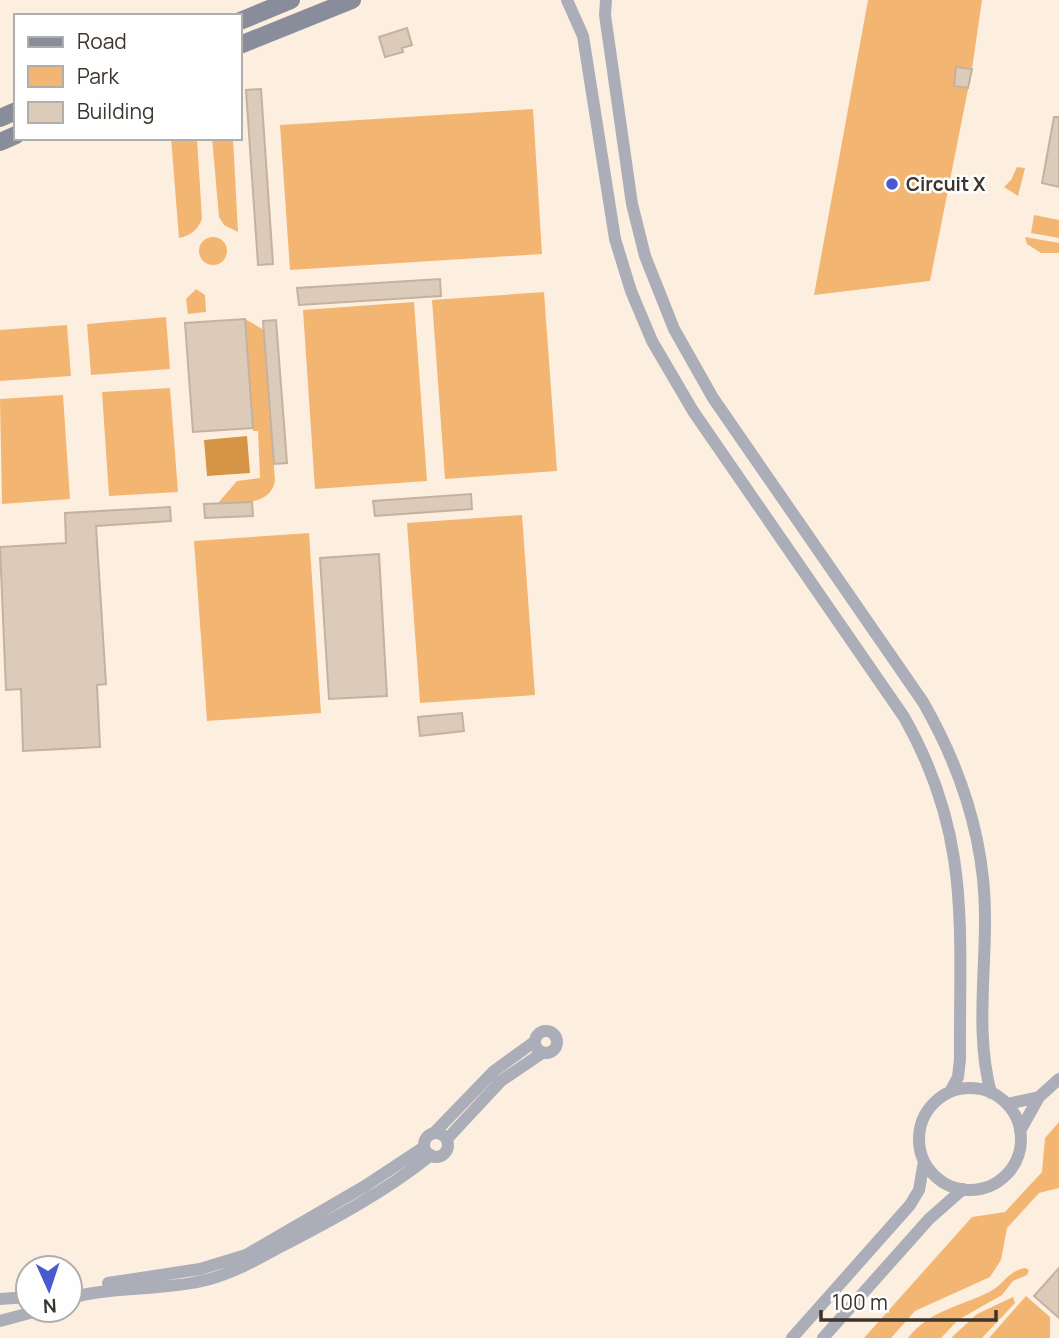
<svg xmlns="http://www.w3.org/2000/svg" width="1059" height="1338" font-family="Manrope,sans-serif">
<style>
.green{fill:#f3b672}
.water{fill:#d69446}
.building{fill:#dccbb8;stroke:#c4b2a1;stroke-width:2}
.lines{fill:none;stroke-linecap:round;stroke-linejoin:round}
.street{stroke:#abaeb8;stroke-width:12}
.secondary{stroke:#898d9b;stroke-width:18}
.poi-dot{fill:#495acf;stroke:#fefefe;stroke-width:2.5}
.labels{text-anchor:middle;dominant-baseline:central;stroke-width:5;stroke-linejoin:round;paint-order:stroke}
.poi-label{font-size:19px;font-weight:bold;fill:#3c352e;stroke:#fefefe;text-anchor:start}
</style>
<rect width="100%" height="100%" fill="#fdefe0"/>
<path class="green" d="M868 0H982L972 69 930 281 814 295Z
M533 109 542 254 290 270 280 125Z
M171 138H197L202 219C198 229 191 236 179 238Z
M212 138H233L238 232 224 225 219 217Z
M1017 167 1025 168 1018 196 1004 187 1011 180Z
M1034 215 1059 220V238L1031 233Z
M1025 237 1059 243V253H1041L1027 244Z
M199 251a14 14 0 1 1 28 0a14 14 0 1 1-28 0Z
M196 289 205 295 206 312 188 314 186 299Z
M544 292 557 471 445 479 432 300Z
M414 302 427 481 315 489 303 310Z
M166 317 170 369 91 375 87 324Z
M245 319 264 330 275 481C270 507 238 502 218 503L237 481 260 478 258 431H253V428Z
M67 325 71 376 0 381V330Z
M170 388 178 492 109 496 102 392Z
M63 395 70 499 2 504 0 399Z
M522 515 535 695 420 703 407 523Z
M309 533 321 713 207 721 194 541Z
M1059 1122V1188L1039 1193 1007 1228 1001 1260 990 1277 915 1311 891 1338H864L972 1217 1005 1212 1042 1172 1045 1138Z
M1025 1268 1029 1270 1027 1275 1013 1281 1002 1295 958 1320 941 1338H908C930 1310 959 1307 989 1292 1004 1285 1007 1271 1025 1268Z
M1026 1296 1050 1317V1338H989Z
M1013 1297 1015 1303 982 1338H951L977 1314Z"/>
<path class="water" d="M247 436 250 473 207 476 204 440Z"/>
<path class="building" d="M407 28 412 45 402 48 403 52 385 57 379 37Z
M956 67 972 69 968 88 954 86Z
M261 89 273 264 258 265 246 90Z
M1054 117H1059V187L1042 183Z
M440 279 441 296 299 305 297 288Z
M245 319 253 428 193 432 185 323Z
M276 320 287 463 274 464 263 321Z
M471 494 472 509 375 516 373 501Z
M252 502 253 516 205 518 204 504Z
M170 507 171 521 96 526 106 684 97 685 100 747 23 751 21 689 6 690 0 547 66 543 65 513Z
M379 554 387 696 329 699 320 558Z
M462 713 464 731 420 736 418 717Z
M1059 1268V1318L1034 1296Z"/>
<g class="lines">
<path class="street" d="M567 0 583 36 615 239 631 291 652 341 693 411 904 717C972 837 959 927 960 1059L958 1077 950 1092
M606 0 605 15 632 204 645 256 674 329 713 398 923 702C962 770 986 843 985 922 985 978 976 1038 991 1093
M535 1042a11 11 0 1 1 22 0a11 11 0 1 1-22 0Z
M919 1139a51 51 0 1 1 102 0a51 51 0 1 1-102 0Z
M1007 1104 1039 1097 1059 1079
M1020 1131 1039 1097
M435 1132 494 1071 534 1042
M424 1145a12 12 0 1 1 24 0a12 12 0 1 1-24 0Z
M447 1139 501 1081 542 1053
M108 1283 200 1269 246 1255 365 1186 424 1147
M70 1298C113 1286 159 1291 202 1281 230 1275 256 1260 280 1247 332 1220 385 1192 431 1155
M0 1299 28 1297
M0 1321 41 1310
M792 1338 910 1205 919 1190 924 1161
M823 1338 929 1219 963 1189"/>
<path class="secondary" d="M240 21 291 0
M240 45 352 0
M0 118 16 111
M0 142 16 135"/>
</g>
<circle class="poi-dot" cx="892" cy="184" r="7"/>
<g class="labels">
<g class="poi-label">
<text x="906" y="184">Circuit X</text>
</g>
</g>
<rect x="14" y="14" width="228" height="126" fill="#fefefe" stroke="#b0aeab" stroke-width="2"/>
<rect x="28" y="37" width="35" height="10" fill="#898d9b" stroke="#b0aeab" stroke-width="2"/>
<text x="77" y="49" font-size="21" fill="#3c352e">Road</text>
<rect x="28" y="66" width="35" height="21" fill="#f3b672" stroke="#b0aeab" stroke-width="2"/>
<text x="77" y="84" font-size="21" fill="#3c352e">Park</text>
<rect x="28" y="102" width="35" height="21" fill="#dccbb8" stroke="#b0aeab" stroke-width="2"/>
<text x="77" y="119" font-size="21" fill="#3c352e">Building</text>
<g transform="translate(49 1289) rotate(177)"><circle r="33" fill="#fefefe" stroke="#b0aeab" stroke-width="2"/>
<path d="M0-5L12 26L0 18L-12 26Z" fill="#495acf"/>
<text y="-10" font-size="19" font-weight="bold" text-anchor="middle" fill="#3c352e">N</text>
</g>
<path d="M821 1310v10h175v-10" fill="none" stroke="#3c352e" stroke-width="3.5"/>
<text x="832" y="1310" font-size="21" fill="#3c352e" stroke="#fefefe" stroke-width="5" paint-order="stroke">100 m</text>
</svg>
